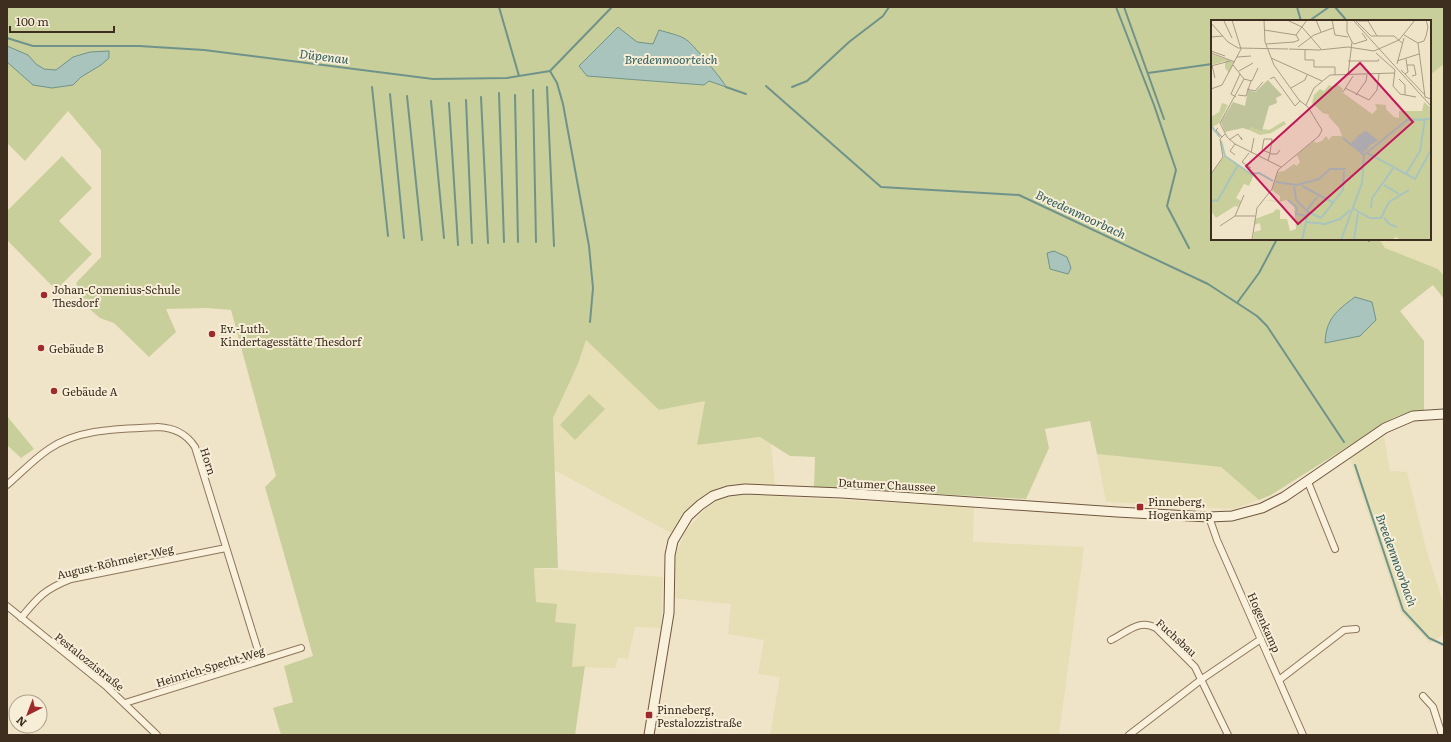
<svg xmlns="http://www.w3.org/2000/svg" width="1451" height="742" font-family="Literata,serif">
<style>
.farmland{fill:#e6deb5}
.green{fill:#c9cf9b}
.water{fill:#a9c4bc;stroke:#6f938a}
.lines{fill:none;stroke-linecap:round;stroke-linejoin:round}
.stream{stroke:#6f938a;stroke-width:2}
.street-casing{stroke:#8d765c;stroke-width:8}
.secondary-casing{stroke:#6f573f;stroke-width:11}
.street{stroke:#faf1dc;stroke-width:6}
.secondary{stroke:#faf1dc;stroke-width:9}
.poi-dot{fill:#9e2a2b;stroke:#f7eed8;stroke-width:1.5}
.labels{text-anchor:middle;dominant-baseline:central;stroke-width:4;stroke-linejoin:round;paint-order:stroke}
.poi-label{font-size:11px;fill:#3d2e20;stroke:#f7eed8;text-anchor:start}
.street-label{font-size:11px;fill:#3d2e20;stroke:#f7eed8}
.water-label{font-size:12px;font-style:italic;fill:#2f5d5a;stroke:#f7eed8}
.inset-river{fill:none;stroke:#a9c4bc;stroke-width:2}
.inset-road{fill:none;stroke:#a89b85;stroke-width:1}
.view{fill:#c2185b;fill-opacity:0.15;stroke:#c2185b;stroke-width:2}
.inset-edge{fill:none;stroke:#3d2e20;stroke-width:2}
</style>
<rect width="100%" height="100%" fill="#f0e4c8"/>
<path class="farmland" d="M1444 64V276L1438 269 1385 248 1379 239H1430V75Z
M586 340 659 410 705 401 697 445 760 437 771 443 775 486 746 484 727 487 710 492 697 501 685 513 671 533 554 470 553 418 578 364Z
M1384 437 1390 471 1407 472 1427 552 1444 605V634L1430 643 1401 613 1349 456Z
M1097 454 1221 467 1259 500 1233 509 1106 502Z
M746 495 974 507 973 542 1084 547 1059 735H770L780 677 758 674 764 640 728 634 731 604 674 598 675 555 686 531 704 510 715 501 730 496Z
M534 568 663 577 661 628 635 627 628 659 618 658 615 668 572 667 576 624 555 622 556 604 536 602Z"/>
<path class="green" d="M7 7H1444V64L1430 75V21H1212V239H1379L1385 248 1438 269 1444 276V299L1433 285 1400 311 1424 341V410C1393 412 1373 431 1347 447 1322 463 1296 479 1271 495L1259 500 1221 467 1097 454 1090 421 1045 429 1049 448 1026 499 814 487 815 457 790 456 760 437 697 445 705 401 659 410 586 340 578 364 553 418 558 568H534L536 602 557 604 555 622 576 624 572 667 585 666 575 735H281L273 708 293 702 284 666 313 656 265 487 276 476 231 310 207 308 166 309 176 332 149 357 114 323 100 318 86 306 76 283 101 257V150L68 111 25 161 7 143Z
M62 156 92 188 59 221 92 254 56 290 7 240V211Z
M589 394 605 409 575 440 560 425Z
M7 416 34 449 21 458 7 445Z"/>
<path class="water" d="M618 27 637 42 653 44 659 30C668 33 681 35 688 41 694 46 724 81 726 87L709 81 704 85 587 76 579 66Z
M7 46 28 55 36 64 44 69 56 70 73 57 90 52 109 51V58L101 65 81 77 73 85 52 88 33 85 7 62Z
M1054 251 1067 257 1071 268 1068 274 1050 269 1047 253Z
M1355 297 1372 302 1376 320 1360 336 1325 343C1326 319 1336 311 1355 297Z"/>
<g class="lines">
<path class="stream" d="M499 7 519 76
M1116 7 1154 105 1176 170 1167 206 1189 248
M1124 7 1164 119
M1297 7 1301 21
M1335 7 1347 21
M1309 21 1329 7
M7 38 33 46H139L204 50 433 79 507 78 550 71 612 7
M550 71 557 83 563 104 589 246 593 288 590 322
M1148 73 1212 64
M766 86 881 187 1019 195 1208 284 1257 316 1267 326 1344 442
M372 87 388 236
M547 87 554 246
M726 87 746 94
M792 87 807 81 849 42 883 16 889 7
M533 90 536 242
M499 93 504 242
M390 94 404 238
M515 95 518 242
M407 96 422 240
M481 97 488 243
M466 100 472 243
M431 101 444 238
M449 103 458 245
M1369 239V241
M1237 303 1259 273 1277 239
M1355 465 1403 610 1429 638 1444 645"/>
<g class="street-casing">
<path id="street" d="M1308 482 1335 549
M7 485C21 473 34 459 49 449 79 428 122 429 158 427 174 428 186 433 195 447L261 660
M1209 517 1217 540 1303 735
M7 606 107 687 157 735
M21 618C38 597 45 589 71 579L226 548
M1111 640C1126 633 1139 618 1156 628L1195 667 1228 735
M1279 680 1344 630 1356 629
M1423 696 1433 707 1442 735
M125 703 301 648
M1129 735 1202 679 1261 639"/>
</g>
<g class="secondary-casing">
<path id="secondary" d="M649 735 669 613 670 555 673 541 688 516 700 505 713 496 728 491 745 489 842 493 1117 512 1209 517 1232 516 1262 508 1284 497 1385 428 1413 416 1444 414"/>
</g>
<use href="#street" class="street"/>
<use href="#secondary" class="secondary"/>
</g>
<g class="poi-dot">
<circle cx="44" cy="295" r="4"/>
<circle cx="212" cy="334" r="4"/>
<circle cx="41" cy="348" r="4"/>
<circle cx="54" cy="391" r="4"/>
<rect x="1136" y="503" width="8" height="8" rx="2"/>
<rect x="645" y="711" width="8" height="8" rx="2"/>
</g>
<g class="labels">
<g class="poi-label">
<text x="52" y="289">Johan-Comenius-Schule<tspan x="52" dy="13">Thesdorf</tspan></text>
<text x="220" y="328">Ev.-Luth.<tspan x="220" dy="13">Kindertagesstätte Thesdorf</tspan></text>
<text x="49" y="348">Gebäude B</text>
<text x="62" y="391">Gebäude A</text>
<text x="1148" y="501">Pinneberg,<tspan x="1148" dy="13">Hogenkamp</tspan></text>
<text x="657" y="709">Pinneberg,<tspan x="657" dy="13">Pestalozzistraße</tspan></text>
</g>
<g class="street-label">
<text transform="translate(209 461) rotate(72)">Horn</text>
<text transform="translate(887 484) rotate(3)">Datumer Chaussee</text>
<text transform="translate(115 561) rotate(-13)">August-Röhmeier-Weg</text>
<text transform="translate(1265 622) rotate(66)">Hogenkamp</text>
<text transform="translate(1177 637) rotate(42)">Fuchsbau</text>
<text transform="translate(90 661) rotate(39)">Pestalozzistraße</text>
<text transform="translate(210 666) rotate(-17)">Heinrich-Specht-Weg</text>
</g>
<g class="water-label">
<text transform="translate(324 56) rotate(7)">Düpenau</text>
<text x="671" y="59">Bredenmoorteich</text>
<text transform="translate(1081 214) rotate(25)">Breedenmoorbach</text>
<text transform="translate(1397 560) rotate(70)">Breedenmoorbach</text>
</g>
</g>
<g transform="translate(1211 20)">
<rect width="220" height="220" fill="#f0e4c8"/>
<path d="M0 34 23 42 18 53 14 48V41L0 45ZM125 63 132 69 131 72 161 94 166 89 164 84 175 85V89L183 97 188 98V91H211L213 82 220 88V220H191L184 217 182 220H42L43 212 50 210 49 203 43 205 44 199 63 192 65 189 69 190V199H76L79 211 85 209 83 184 75 180 69 182 51 180 69 181V176L61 170 67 152 73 151 83 144 86 146 89 142 86 135 103 121 105 123 111 121 115 116 118 120 121 116H131L128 108 117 96 119 95 112 93 101 83 103 75 109 69 113 71 118 65 122 67ZM11 83 17 85 8 103 0 108V97L8 92ZM73 101 75 104 60 113 49 115 38 110 40 107 58 110ZM13 136 40 154 44 152 38 166 33 164 25 178 30 181 27 187 24 186 5 198 0 191V154Z" fill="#c9cf9b"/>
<path d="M57 60 71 75 65 78 66 83 58 86 51 111 40 107 38 110 32 108 14 112 10 102 22 82 34 86 37 70 44 72Z" fill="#bfc49a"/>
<path class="inset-river" d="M0 106 9 117M154 111 166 121M153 112 164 122M151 113 163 123M150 114 161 124M148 115 159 125M147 116 158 127M146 117 157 128M132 118 153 135M145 118 156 130M144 119 154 131M10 121 14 136 40 154 48 153 62 161M142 121 153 132M141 122 152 134M156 133 183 147 161 178 160 188M184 148 204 159 220 130M195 154 209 131 214 99M65 162 86 165 108 159 119 149H135M173 165 188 174M83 166 85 180 97 192 95 201M91 166 123 183M77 180 86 188 85 194 96 196M0 181 7 180 27 145M141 188 159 198H170L178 182 198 170M96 190 106 177M97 192 110 198 132 170 133 151M173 198 178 204 186 207M91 220 95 202 114 204 129 199 139 190M130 220 151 163 153 135 196 100 220 99M143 220 147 193"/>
<path class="inset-road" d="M76 0 91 7 110 29M105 0 110 12M121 0 124 15 137 17M136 0V12L141 22 137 55M142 0 220 86M144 0 160 16H183L191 23M13 1 21 18M147 1H157L166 16M0 3 17 22 27 28 77 29M53 10 85 15M85 15 96 0M193 15 207 23M0 17 12 16M141 22 143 24 156 20 151 13M207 23 214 77 220 79M207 23 213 21 215 16 217 7 215 0M55 24 83 22 88 20 85 15M87 27 103 15 122 8M78 29 108 30 137 27 163 31 188 20 204 0M94 30V40H103V47H124V55M0 31 14 36M0 33 24 42M165 33 184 50 182 66 189 74 205 77M26 37 40 36M60 38 111 61M137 41H167L168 39M186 41 208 34M186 44 193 18M1 45 4 58M22 45 33 59M196 45H203L205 55 201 56M0 46 19 41M190 50 214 75M28 51 42 43M194 54 197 52 195 39M33 59 9 103 16 117 24 124 70 147M33 59 41 61 47 48M59 59 63 57 84 86 89 81M188 59 194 65V75M80 68 94 60 96 55M134 68 158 80 166 70 168 54M0 69 11 65 30 29 21 0M36 69 44 71 52 62M132 72 142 56M27 75 35 76 40 61M145 75 155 61 156 55M25 77 20 74 29 54M95 85 103 68 119 55 183 53M7 108 5 110 11 117M18 120 27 114 31 120 30 117M38 133 31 142 40 148M40 133 43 118M24 135 19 131 24 124M57 141 59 133 61 119H53L51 130 59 133 60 134H66L69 130M0 154 12 137 9 119 14 114M24 196 33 175M9 206 24 196H44M41 220 46 188 61 169 67 150 108 116 111 110 97 87 88 80 63 45 54 22 53 0"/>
<path class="view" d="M149 43 202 102 87 204 35 146Z"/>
<rect width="220" height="220" class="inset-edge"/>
</g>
<rect width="1451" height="742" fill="none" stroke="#3d2e20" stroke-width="16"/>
<g transform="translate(28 714) rotate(222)"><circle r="19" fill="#f7eed8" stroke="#ada18e"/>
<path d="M0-3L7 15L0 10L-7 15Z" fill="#9e2a2b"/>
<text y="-6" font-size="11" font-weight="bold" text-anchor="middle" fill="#3d2e20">N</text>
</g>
<path d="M10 26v6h104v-6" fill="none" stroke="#3d2e20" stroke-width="2"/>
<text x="16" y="26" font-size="12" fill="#3d2e20" stroke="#f7eed8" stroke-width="3" paint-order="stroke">100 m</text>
</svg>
